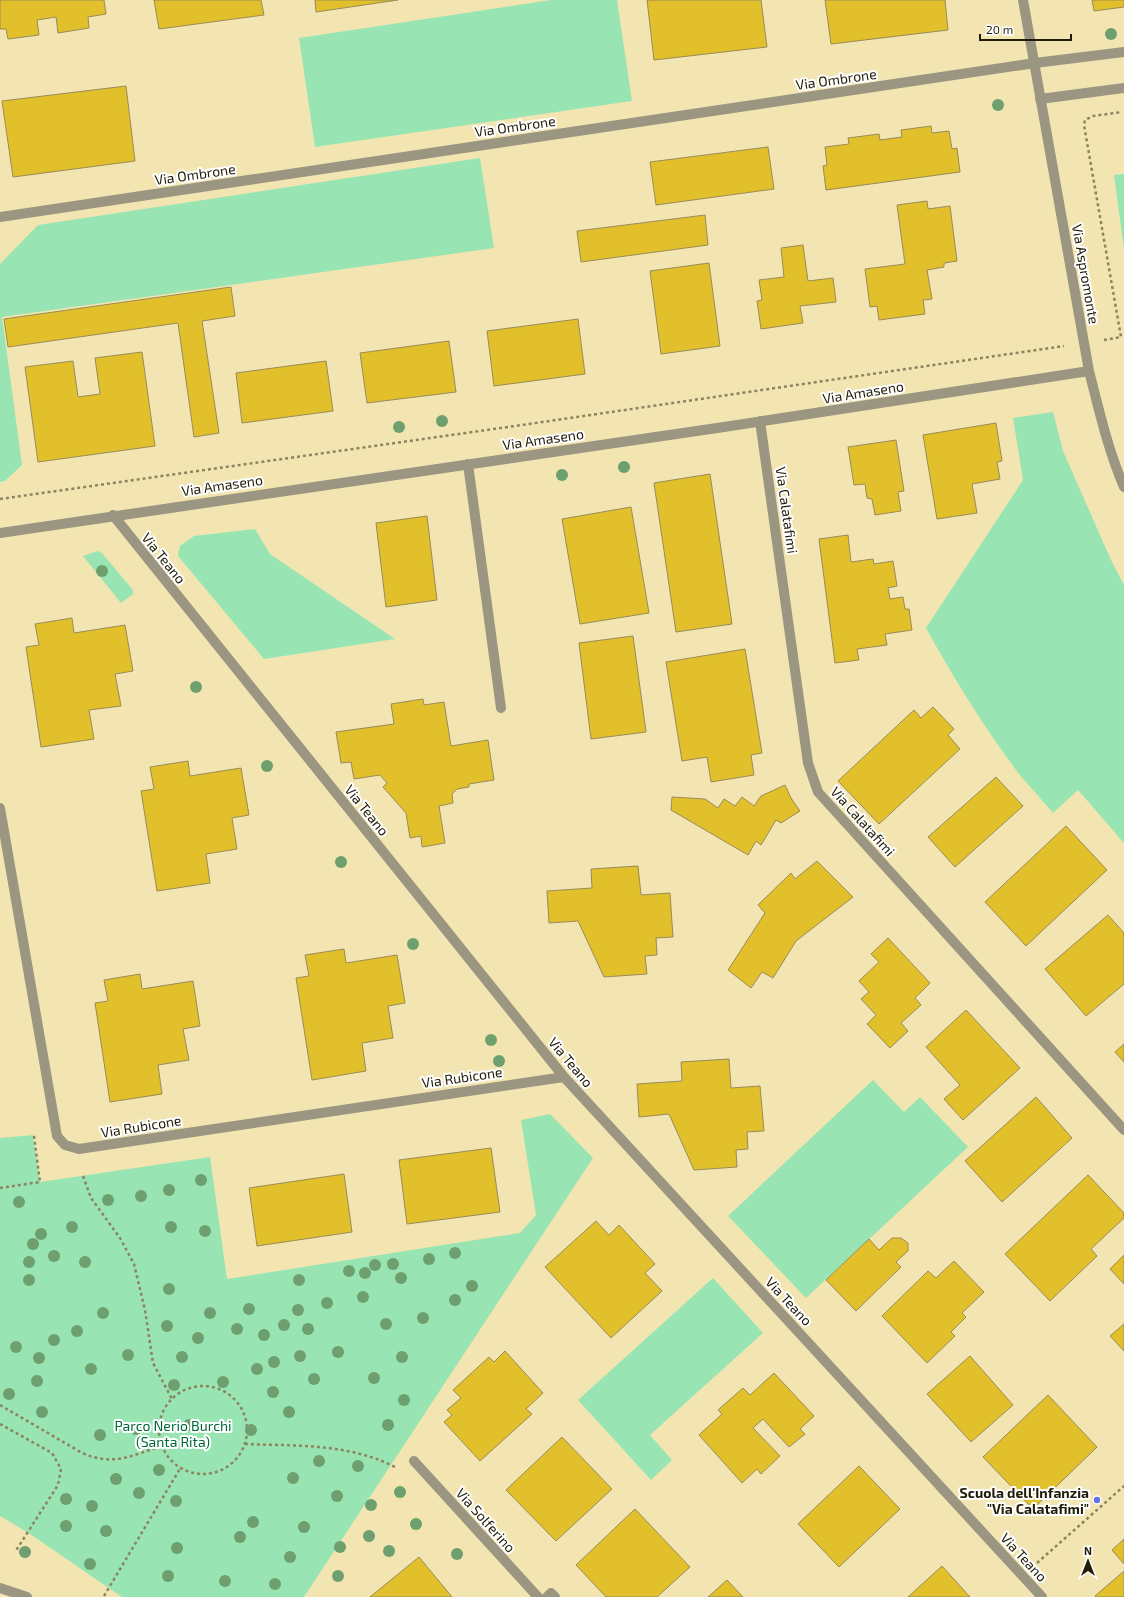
<svg xmlns="http://www.w3.org/2000/svg" width="1124" height="1597" font-family="'Exo 2',sans-serif">
<style>
.green{fill:#98e5b3}
.building{fill:#e2c02b;stroke:#988b5a}
.lines{fill:none;stroke-linecap:round;stroke-linejoin:round}
.path{stroke:#8d845f;stroke-width:2.5;stroke-dasharray:3 3;stroke-linecap:butt}
.minor{stroke:#9b9681;stroke-width:10}
.tertiary{stroke:#9b9681;stroke-width:10}
.tree{fill:#6da06e}
.poi-dot{fill:#6371e9;stroke:#fff;stroke-width:1.5}
.labels{text-anchor:middle;dominant-baseline:central;stroke-width:4;stroke-linejoin:round;paint-order:stroke}
.street-label{font-size:14px;fill:#211c08;stroke:#fff}
.park-label{font-size:14px;fill:#006738;stroke:#fff}
.poi-label{font-size:14px;font-weight:bold;fill:#211c08;stroke:#fff;text-anchor:end}
</style>
<rect width="100%" height="100%" fill="#f3e5b1"/>
<path class="green" d="M551 0H617L632 101 315 147 299 38Z
M480 158 494 248 2 317 22 465 5 481 0 482V264L38 225Z
M1124 174V249L1114 175Z
M1053 412 1063 451 1111 560 1124 585V843L1078 790 1053 813C1042 800 1030 787 1019 774 984 727 954 679 926 628L1023 480 1013 418Z
M255 529 270 554 395 639 264 659 178 556 180 546 194 536Z
M98 551 102 553 133 590V594L121 603 83 556Z
M873 1080 904 1112 920 1097 968 1147 806 1298 728 1216Z
M550 1114 593 1158 304 1597H122L27 1532 0 1516V1138L33 1135 40 1182 210 1157 227 1279 520 1233 536 1215 521 1120Z
M713 1278 763 1333 650 1435 672 1460 651 1480 578 1400Z"/>
<path class="building" d="M0 0H104L106 14 88 17 89 28 58 33 56 17 37 20 39 35 8 39 6 29H0Z
M154 0H261L264 15 159 29Z
M315 0H398L316 12Z
M647 0H761L767 47 654 60Z
M825 0H945L948 30 831 44Z
M1092 0H1124V7L1094 11Z
M126 86 135 161 13 177 2 101Z
M931 126 932 133 949 131 952 149 957 148 960 172 826 190 823 166 827 165 825 147 849 144 848 138 879 134 880 140 902 137 901 130Z
M768 147 774 189 656 205 650 162Z
M927 201 928 209 950 206 957 261 944 263V267L927 270 932 299 923 300 925 314 879 320 877 306 870 307 865 269 905 264 897 205Z
M705 215 708 245 581 262 577 231Z
M803 245 808 281 833 278 836 302 800 306 803 323 761 329 757 301 762 300 759 280 784 277 781 248Z
M709 263 720 346 661 354 650 271Z
M231 287 235 316 202 321 219 433 194 437 178 323 8 347 4 319Z
M578 319 585 374 494 386 487 331Z
M449 341 456 392 367 403 360 353Z
M142 352 155 446 38 462 25 367 73 361 78 397 100 394 95 358Z
M326 361 333 411 242 423 236 373Z
M996 423 1002 461 997 462 1000 479 972 484 977 513 937 519 923 435Z
M896 440 904 491 898 492 901 511 875 515 872 499 867 498 865 484 854 485 848 447Z
M710 474 732 624 676 632 654 483Z
M631 507 649 613 580 624 562 519Z
M427 516 437 600 386 607 376 523Z
M848 535 851 562 873 559 874 564 893 561 897 586 888 588 890 599 903 597 905 609H909L912 630 885 634 887 645 857 649 859 660 835 663 819 539Z
M72 618 74 633 125 625 133 671 115 674 121 706 89 710 94 739 41 747 26 647 39 645 35 624Z
M633 636 646 732 591 739 579 643Z
M745 649 762 753 751 755 754 775 711 782 707 757 682 761 666 662Z
M423 699 424 705 444 702 451 746 488 740 494 780 469 784V787L457 789 452 794 453 803 439 806 445 843 422 847 421 836 410 838 406 813 383 787 387 783 380 775 354 779 351 762 341 763 336 732 394 724 391 704Z
M933 707 954 729 948 735 960 749 879 824 838 781 914 710 921 718Z
M188 761 190 776 241 768 249 815 232 818 237 849 206 854 210 883 157 891 141 791 154 789 150 767Z
M996 777 1023 806 955 867 928 837Z
M785 785 791 798 800 811 781 823 776 820 761 845 756 841 748 855 671 810 672 797 705 799 718 808 724 799 735 806 742 797 754 806 761 796Z
M1066 826 1107 870 1026 946 985 902Z
M817 861 853 897 796 941 773 978 762 972 751 988 728 970 765 913 758 905 791 873 795 879Z
M638 866 641 895 670 893 673 937 656 938 657 955 645 956 647 974 604 977 578 921 549 923 547 891 592 888 591 869Z
M1108 915 1124 933V984L1086 1016 1045 969Z
M888 938 930 983 915 998 921 1005 901 1023 908 1031 890 1048 867 1024 876 1015 861 999 869 992 859 981 879 962 871 954Z
M344 949 346 963 397 955 405 1003 388 1006 393 1038 362 1043 366 1071 312 1080 296 978 309 976 305 955Z
M140 974 142 989 193 981 200 1026 183 1029 189 1060 158 1065 162 1094 110 1102 95 1003 108 1001 104 980Z
M966 1010 1020 1068 963 1120 944 1099 960 1085 926 1047Z
M1124 1044V1062L1115 1052Z
M729 1059 731 1088 760 1086 764 1131 747 1132 748 1149 736 1150 737 1167 694 1170 669 1114 639 1117 637 1084 682 1081 681 1062Z
M1036 1097 1072 1138 1002 1202 965 1161Z
M491 1148 500 1212 407 1224 399 1160Z
M344 1174 352 1232 257 1246 249 1188Z
M1088 1175 1124 1213V1218L1091 1249 1097 1256 1050 1301 1005 1254Z
M596 1221 609 1235 619 1225 655 1264 645 1273 662 1291 611 1338 545 1267Z
M892 1238H901L908 1243V1251L896 1262 901 1267 856 1311 826 1280 869 1239 879 1250Z
M1124 1255V1284L1110 1269Z
M954 1261 984 1292 962 1313 966 1317 951 1332 955 1336 927 1363 882 1316 928 1271 936 1278Z
M1124 1324V1351L1110 1336Z
M505 1351 543 1393 526 1409 532 1414 480 1461 444 1422 452 1415 447 1410 461 1398 453 1390 489 1357 494 1362Z
M970 1356 1013 1405 971 1442 927 1394Z
M774 1373 814 1416 800 1429 805 1434 789 1447 763 1419 753 1428 780 1456 761 1474 757 1469 742 1483 699 1435 722 1414 718 1410 743 1388 750 1395Z
M1048 1395 1097 1447 1033 1509 983 1457Z
M562 1437 612 1489 556 1541 506 1490Z
M859 1466 900 1509 839 1567 798 1524Z
M635 1509 690 1567 657 1597H606L576 1565Z
M1124 1539V1564L1112 1550Z
M419 1557 452 1597H370Z
M942 1566 970 1597H908Z
M1124 1571V1597H1096L1095 1596Z
M727 1580 743 1597H708Z"/>
<g class="lines">
<path class="path" d="M1104 340 1121 337 1084 125 1085 120 1093 116 1122 112
M0 499 515 426 1064 346
M83 1176 91 1198 120 1238 134 1264 145 1310 153 1363 172 1399
M0 1188 40 1182 34 1136
M159 1430a44 44 0 1 1 88 0a44 44 0 1 1-88 0Z
M0 1405 82 1453C114 1467 132 1455 162 1446
M0 1424 52 1453 61 1469 58 1485 15 1552
M245 1444C295 1446 348 1443 395 1467
M1037 1563 1124 1486
M104 1596 181 1467"/>
<path class="minor" d="M1023 0 1089 371C1099 410 1108 450 1124 487
M1040 99 1124 88
M0 217 1035 63 1124 52
M760 421 808 763 818 792 1124 1130
M468 464 501 708
M113 515 564 1077 1042 1597
M0 533 724 427 1089 371
M0 808 57 1136 65 1145 79 1149 564 1077
M414 1461 538 1597
M547 1597 551 1593 555 1597"/>
<path class="tertiary" d="M0 1588 27 1597"/>
</g>
<g class="tree">
<circle cx="1111" cy="34" r="6"/>
<circle cx="998" cy="105" r="6"/>
<circle cx="442" cy="421" r="6"/>
<circle cx="399" cy="427" r="6"/>
<circle cx="624" cy="467" r="6"/>
<circle cx="562" cy="475" r="6"/>
<circle cx="102" cy="571" r="6"/>
<circle cx="196" cy="687" r="6"/>
<circle cx="267" cy="766" r="6"/>
<circle cx="341" cy="862" r="6"/>
<circle cx="413" cy="944" r="6"/>
<circle cx="491" cy="1040" r="6"/>
<circle cx="499" cy="1061" r="6"/>
<circle cx="201" cy="1180" r="6"/>
<circle cx="169" cy="1190" r="6"/>
<circle cx="141" cy="1196" r="6"/>
<circle cx="108" cy="1200" r="6"/>
<circle cx="19" cy="1202" r="6"/>
<circle cx="72" cy="1227" r="6"/>
<circle cx="171" cy="1227" r="6"/>
<circle cx="205" cy="1231" r="6"/>
<circle cx="41" cy="1234" r="6"/>
<circle cx="33" cy="1244" r="6"/>
<circle cx="455" cy="1253" r="6"/>
<circle cx="54" cy="1256" r="6"/>
<circle cx="429" cy="1259" r="6"/>
<circle cx="29" cy="1262" r="6"/>
<circle cx="85" cy="1262" r="6"/>
<circle cx="393" cy="1264" r="6"/>
<circle cx="375" cy="1265" r="6"/>
<circle cx="349" cy="1271" r="6"/>
<circle cx="365" cy="1273" r="6"/>
<circle cx="401" cy="1278" r="6"/>
<circle cx="29" cy="1280" r="6"/>
<circle cx="299" cy="1280" r="6"/>
<circle cx="472" cy="1286" r="6"/>
<circle cx="169" cy="1289" r="6"/>
<circle cx="363" cy="1297" r="6"/>
<circle cx="455" cy="1300" r="6"/>
<circle cx="327" cy="1303" r="6"/>
<circle cx="249" cy="1309" r="6"/>
<circle cx="298" cy="1310" r="6"/>
<circle cx="103" cy="1313" r="6"/>
<circle cx="210" cy="1313" r="6"/>
<circle cx="423" cy="1318" r="6"/>
<circle cx="386" cy="1324" r="6"/>
<circle cx="284" cy="1325" r="6"/>
<circle cx="167" cy="1326" r="6"/>
<circle cx="237" cy="1329" r="6"/>
<circle cx="308" cy="1329" r="6"/>
<circle cx="77" cy="1331" r="6"/>
<circle cx="264" cy="1335" r="6"/>
<circle cx="198" cy="1338" r="6"/>
<circle cx="54" cy="1340" r="6"/>
<circle cx="16" cy="1347" r="6"/>
<circle cx="338" cy="1352" r="6"/>
<circle cx="128" cy="1355" r="6"/>
<circle cx="300" cy="1356" r="6"/>
<circle cx="182" cy="1357" r="6"/>
<circle cx="402" cy="1357" r="6"/>
<circle cx="39" cy="1358" r="6"/>
<circle cx="274" cy="1362" r="6"/>
<circle cx="91" cy="1369" r="6"/>
<circle cx="257" cy="1369" r="6"/>
<circle cx="374" cy="1378" r="6"/>
<circle cx="314" cy="1379" r="6"/>
<circle cx="37" cy="1381" r="6"/>
<circle cx="223" cy="1382" r="6"/>
<circle cx="174" cy="1385" r="6"/>
<circle cx="273" cy="1392" r="6"/>
<circle cx="9" cy="1394" r="6"/>
<circle cx="404" cy="1400" r="6"/>
<circle cx="42" cy="1412" r="6"/>
<circle cx="289" cy="1412" r="6"/>
<circle cx="189" cy="1425" r="6"/>
<circle cx="388" cy="1425" r="6"/>
<circle cx="136" cy="1429" r="6"/>
<circle cx="251" cy="1430" r="6"/>
<circle cx="100" cy="1435" r="6"/>
<circle cx="319" cy="1461" r="6"/>
<circle cx="358" cy="1466" r="6"/>
<circle cx="159" cy="1470" r="6"/>
<circle cx="293" cy="1478" r="6"/>
<circle cx="116" cy="1479" r="6"/>
<circle cx="400" cy="1492" r="6"/>
<circle cx="139" cy="1493" r="6"/>
<circle cx="337" cy="1496" r="6"/>
<circle cx="66" cy="1499" r="6"/>
<circle cx="176" cy="1501" r="6"/>
<circle cx="371" cy="1505" r="6"/>
<circle cx="92" cy="1506" r="6"/>
<circle cx="253" cy="1522" r="6"/>
<circle cx="416" cy="1524" r="6"/>
<circle cx="66" cy="1526" r="6"/>
<circle cx="304" cy="1527" r="6"/>
<circle cx="106" cy="1531" r="6"/>
<circle cx="369" cy="1536" r="6"/>
<circle cx="240" cy="1537" r="6"/>
<circle cx="340" cy="1547" r="6"/>
<circle cx="177" cy="1548" r="6"/>
<circle cx="389" cy="1551" r="6"/>
<circle cx="25" cy="1552" r="6"/>
<circle cx="457" cy="1554" r="6"/>
<circle cx="290" cy="1557" r="6"/>
<circle cx="90" cy="1564" r="6"/>
<circle cx="168" cy="1576" r="6"/>
<circle cx="338" cy="1576" r="6"/>
<circle cx="225" cy="1581" r="6"/>
<circle cx="275" cy="1584" r="6"/>
</g>
<circle class="poi-dot" cx="1097" cy="1500" r="4"/>
<g class="labels">
<g class="street-label">
<text transform="translate(836 79) rotate(-8)">Via Ombrone</text>
<text transform="translate(515 126) rotate(-8)">Via Ombrone</text>
<text transform="translate(195 174) rotate(-8)">Via Ombrone</text>
<text transform="translate(1086 274) rotate(80)">Via Aspromonte</text>
<text transform="translate(863 392) rotate(-9)">Via Amaseno</text>
<text transform="translate(543 439) rotate(-8)">Via Amaseno</text>
<text transform="translate(222 485) rotate(-8)">Via Amaseno</text>
<text transform="translate(787 510) rotate(82)">Via Calatafimi</text>
<text transform="translate(164 558) rotate(51)">Via Teano</text>
<text transform="translate(367 810) rotate(51)">Via Teano</text>
<text transform="translate(863 821) rotate(48)">Via Calatafimi</text>
<text transform="translate(571 1062) rotate(50)">Via Teano</text>
<text transform="translate(462 1077) rotate(-8)">Via Rubicone</text>
<text transform="translate(141 1126) rotate(-9)">Via Rubicone</text>
<text transform="translate(789 1301) rotate(47)">Via Teano</text>
<text transform="translate(486 1520) rotate(48)">Via Solferino</text>
<text transform="translate(1024 1557) rotate(47)">Via Teano</text>
</g>
<g class="park-label">
<text x="173" y="1425">Parco Nerio Burchi<tspan x="173" dy="16">(Santa Rita)</tspan></text>
</g>
<g class="poi-label">
<text x="1089" y="1492">Scuola dell'Infanzia<tspan x="1089" dy="16">"Via Calatafimi"</tspan></text>
</g>
</g>
<g transform="translate(1088 1561)" stroke="#ffffff" stroke-width="3" paint-order="stroke">
<path d="M0-3L7 15L0 10L-7 15Z" fill="#211c08"/>
<text y="-6" font-size="11" font-weight="bold" text-anchor="middle" fill="#211c08">N</text>
</g>
<path d="M980 34v6h91v-6" fill="none" stroke="#211c08" stroke-width="2"/>
<text x="986" y="34" font-size="12" fill="#211c08" stroke="#ffffff" stroke-width="3" paint-order="stroke">20 m</text>
</svg>
